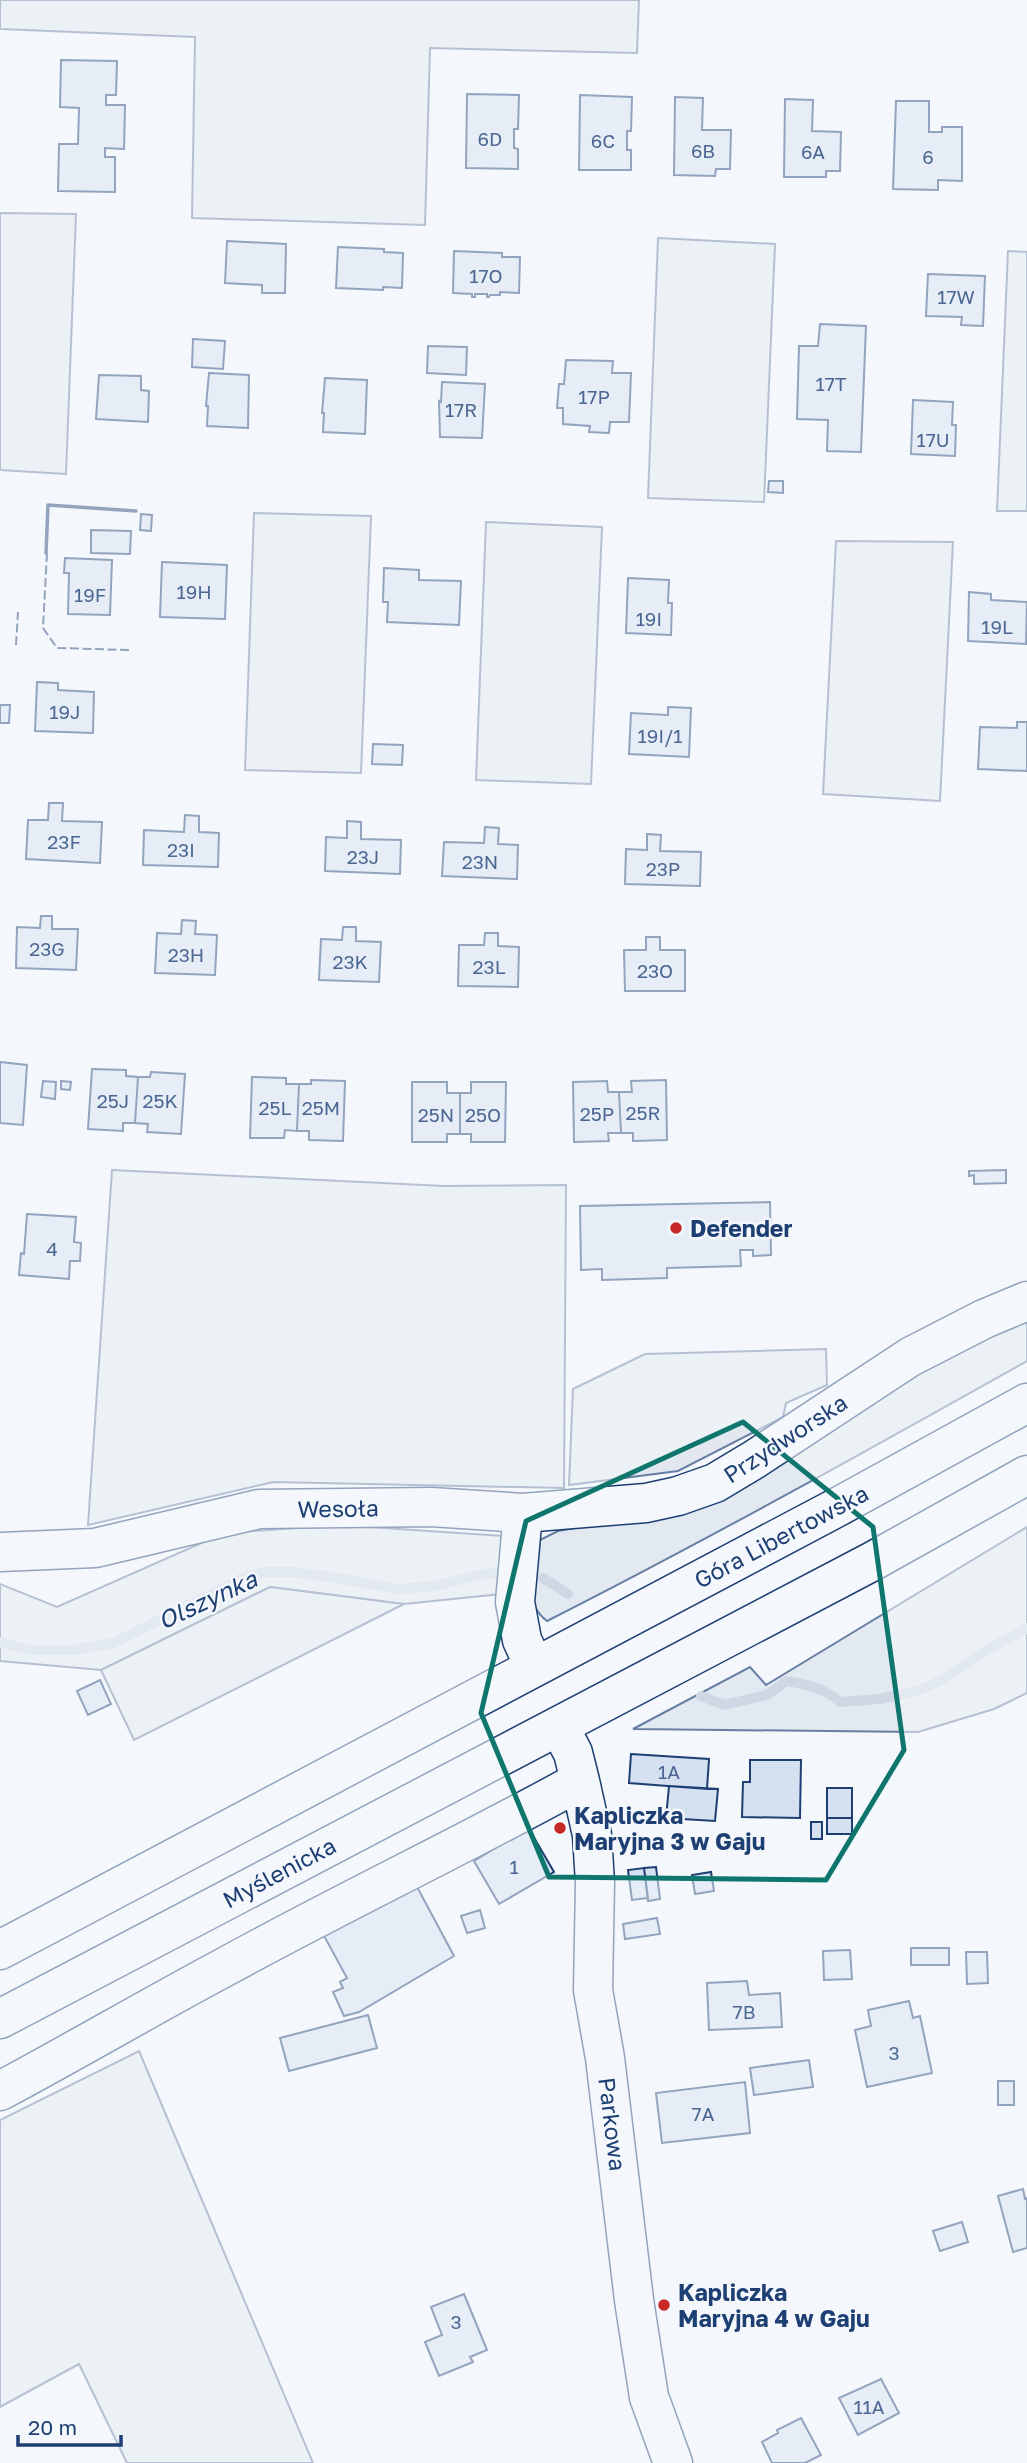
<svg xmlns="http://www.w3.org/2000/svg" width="1027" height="2463" font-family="'Golos Text',sans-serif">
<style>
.green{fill:#e3e9f0;stroke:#687fa3;stroke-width:2}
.parking{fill:#e3e8f0;stroke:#687fa3;stroke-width:2}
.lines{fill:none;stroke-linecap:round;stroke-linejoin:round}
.stream{stroke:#cfd7e4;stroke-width:10}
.building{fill:#d5e0f0;stroke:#1d3f73;stroke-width:2}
.minor-casing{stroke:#1d3f73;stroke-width:41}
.highway-casing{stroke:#1d3f73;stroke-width:41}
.minor{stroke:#f4f7fb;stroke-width:38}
.highway{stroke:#f4f7fb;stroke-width:38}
.fence{stroke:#1d3f73;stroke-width:2;stroke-dasharray:9 3.5;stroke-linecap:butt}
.wall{stroke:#1d3f73;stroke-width:3.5}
.marked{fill:none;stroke:#0f766e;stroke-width:5;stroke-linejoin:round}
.poi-dot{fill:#c62828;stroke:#f4f7fb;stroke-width:2.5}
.labels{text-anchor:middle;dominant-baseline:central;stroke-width:5;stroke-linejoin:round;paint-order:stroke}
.number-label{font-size:19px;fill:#4b6792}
.poi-label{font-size:23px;font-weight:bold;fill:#1d3f73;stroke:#f4f7fb;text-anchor:start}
.street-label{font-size:23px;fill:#1d3f73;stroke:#f4f7fb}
.water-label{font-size:24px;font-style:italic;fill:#1d3f73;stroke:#f4f7fb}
</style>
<rect width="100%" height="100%" fill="#f4f7fb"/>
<path class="green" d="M0 0H639L637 53 430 48 425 225 192 218 195 37 0 29Z
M0 213 76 214 66 474 0 470Z
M658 238 775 244 764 502 648 498Z
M1008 251 1027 252V511H997Z
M254 513 371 516 361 773 245 770Z
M486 522 602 527 591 784 476 780Z
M836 541 953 542 940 801 823 794Z
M112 1170 444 1186 566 1185 564 1488 273 1482 88 1525Z
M1027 1316V1361C868 1450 709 1539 547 1621 520 1600 532 1569 538 1541L558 1531 674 1511 884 1387Z
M338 1525 503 1536 501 1594 404 1604 270 1587 101 1670 0 1661V1584L57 1607 224 1533Z
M1027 1527V1693L994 1709 918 1732 633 1729 750 1667 766 1685Z"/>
<path class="parking" d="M826 1349 827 1385 786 1403 783 1417 678 1471 569 1485 573 1389 645 1354Z
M270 1587 404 1604 134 1740 101 1670Z
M139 2051 313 2463H127L79 2364 0 2407V2120Z"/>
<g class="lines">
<path class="stream" d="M543 1578 568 1594
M0 1642 30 1650H74L113 1643 241 1579 263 1572H292L331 1577 397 1589 436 1586 479 1575 501 1572
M701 1696 724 1705 767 1695 786 1681C807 1684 824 1688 840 1702L879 1699 917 1691 940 1681 985 1651 1027 1628"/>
</g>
<path class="building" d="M61 60 117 61 116 95H106V105H125L124 149 105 148V157H115V192L58 191 59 144H78L79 108 60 107Z
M467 94 519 95 518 129H514V148L518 149V169L466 168Z
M580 95 632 97 631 131H627V150H631V170H579Z
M675 97 703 98 702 130H731L730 169H716L715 176 674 175Z
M785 99 813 100 812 131 841 132 840 171H826V177H784Z
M896 101H929V132H942V127H962V181L938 180V190L893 189Z
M227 241 286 244 285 293H262V285L225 283Z
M338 247 384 249V252L403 253 402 288 383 287V290L336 288Z
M454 251 502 253V257H520L519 293 500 292V295H490L489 297H487V294H475V297H472V294L453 293Z
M928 274 985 276 983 326 961 325 962 317 926 316Z
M820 324 866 326 861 452 827 451 828 420 797 419 799 346H818Z
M193 339 225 341 223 369 192 367Z
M428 346 467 347 466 375 427 373Z
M566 360 613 361 612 373H631L629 422H610L609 433 589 432 590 426 563 424V408H557L559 384H564Z
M209 373 249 375 248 428 207 426 208 406H206Z
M99 375 141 376V390L149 391 148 422 96 419Z
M325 378 367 380 365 434 323 432 324 413H322Z
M442 382 485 384 482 438 440 437 439 401 441 402Z
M913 400 953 402 952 425H956L955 456 911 454Z
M769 481H783V493L768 492Z
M141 514 152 515 151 531 140 530Z
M91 530 131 531 130 554 91 553Z
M65 558 112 560 110 615 68 614 69 573H64Z
M162 562 227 565 225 619 160 617Z
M384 568 419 570V580L461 581 459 625 387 622 388 602H383Z
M628 578 669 580 668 603H672L671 635 626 633Z
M969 592 991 594V600L1027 602 1026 644 968 641Z
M37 682 58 683V690L94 692 93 733 35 731Z
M0 705H10L9 723H0Z
M668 707 691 708 689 757 629 754 631 713 668 715Z
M1017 722H1027V771L978 769 980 727 1017 728Z
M373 744 403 745 402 765 372 764Z
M49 803H63L62 821 102 822 100 863 26 859 28 820H48Z
M185 815 199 816V832L219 833 218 867 143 865 144 830 184 832Z
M347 821 361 822V839L401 840 400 874 325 871 326 837 347 838Z
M485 827 499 828 498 844 518 845 517 879 442 876 444 842 484 843Z
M647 834 661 835 660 851 701 852 700 886 625 884 626 849 647 850Z
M41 916H52V929H78L76 970 16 968 17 927 40 928Z
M182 920 196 921 195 934 217 935 215 975 155 973 157 933 181 934Z
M343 927H356V941L381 942 379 982 319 980 321 939 342 940Z
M485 933H498V946L519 947 518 987 458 986 459 945H484Z
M646 937H660V950H685V991H625L624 950H646Z
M0 1062 27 1065 23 1125 0 1123Z
M92 1069 126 1070V1076L138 1077 135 1123H123V1131L88 1129Z
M151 1072 185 1074 181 1134 147 1132 148 1124 135 1123 138 1077H150Z
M252 1077 286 1078V1084H299L297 1131 285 1130 284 1138H250Z
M311 1080 345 1081 343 1141 309 1140V1131H297L299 1084H311Z
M666 1080 667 1140 633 1141V1133H621L619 1092H632L631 1081Z
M43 1081 56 1082 55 1099 41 1097Z
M61 1081 71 1082 70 1090 61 1089Z
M607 1081 608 1092H619L621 1133H608L609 1141 574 1142 573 1082Z
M412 1082H447V1093H460V1134H447V1142H412Z
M471 1082H506L505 1142H471V1134H460V1093H471Z
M1006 1170V1183L974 1184V1175L969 1176V1171Z
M770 1202 771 1255 753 1256V1250H740L741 1266 667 1268V1278L602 1280V1269L581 1270 580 1206Z
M27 1214 76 1217 74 1242 81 1243 80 1261H70L69 1279 19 1275 21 1253 24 1254Z
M100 1680 111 1704 88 1715 77 1691Z
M631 1754 709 1759 707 1789 629 1783Z
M750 1760H801L800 1818 742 1817 743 1782H750Z
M669 1786 718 1789 715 1821 666 1818Z
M827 1788H852V1818H827Z
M827 1818H852V1834H827Z
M811 1822H822V1839H811Z
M529 1829 554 1872 499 1904 474 1861 499 1846 494 1838 508 1830 513 1839Z
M656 1867 660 1899 648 1901 644 1868Z
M644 1868 648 1898 632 1900 628 1870Z
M711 1872 714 1891 695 1894 692 1875Z
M416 1885 454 1956 359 2012 344 2016 333 1992 343 1988 340 1982 347 1978 323 1934Z
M480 1910 485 1928 467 1933 461 1916Z
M657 1918 660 1934 625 1939 623 1924Z
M911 1948H949V1965H911Z
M850 1950 852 1979 824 1980 823 1951Z
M966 1952H987L988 1983 967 1984Z
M747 1981 749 1995 780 1993 782 2027 709 2030 707 1983Z
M909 2001 913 2018 920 2016 932 2073 867 2087 855 2030 871 2026 868 2010Z
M368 2015 377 2048 289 2071 280 2038Z
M809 2060 813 2087 754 2095 750 2068Z
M998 2081H1014V2105H998Z
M745 2082 750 2133 662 2143 656 2093Z
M1023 2189 1025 2199 1027 2198V2248L1013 2252 998 2196Z
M962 2222 968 2242 940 2251 933 2231Z
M464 2294 487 2350 470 2357 473 2362 439 2376 425 2342 442 2335 431 2307Z
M881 2379 899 2413 858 2435 839 2398Z
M801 2418 821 2455 805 2463H772L762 2442 778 2433 777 2430Z"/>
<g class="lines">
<g class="minor-casing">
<path id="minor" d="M523 1513 515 1602 522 1640 534 1666
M0 1552 95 1548 259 1509 431 1507 523 1513 646 1503 678 1496 715 1483 755 1459 910 1357 984 1319 1027 1301
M580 1781 592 1835 595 1883 593 1990 605 2058 634 2300 649 2397 673 2463
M0 2091C75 2051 148 2008 223 1968 341 1903 462 1846 580 1781L573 1753 559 1726"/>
</g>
<g class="highway-casing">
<path id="highway" d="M0 1950 834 1509 1027 1403
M0 2019 873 1561 1027 1475"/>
</g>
<use href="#minor" class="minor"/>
<use href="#highway" class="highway"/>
<path class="fence" d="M47 553 43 628 57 648 129 650
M16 645 18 612"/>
<path class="wall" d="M46 553 48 505 136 511"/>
</g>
<path d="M0 0H1027V2463H0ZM743 1422 873 1527 904 1750 826 1880 549 1877 481 1713 526 1521Z" fill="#f4f7fb" fill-opacity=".55" fill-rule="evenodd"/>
<path class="marked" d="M743 1422 873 1527 904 1750 826 1880 549 1877 481 1713 526 1521Z"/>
<g class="poi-dot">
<circle cx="676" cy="1228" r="7"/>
<circle cx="560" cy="1828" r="7"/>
<circle cx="664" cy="2305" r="7"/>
</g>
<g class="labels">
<g class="number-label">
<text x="490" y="138">6D</text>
<text x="603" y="140">6C</text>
<text x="703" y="150">6B</text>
<text x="813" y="151">6A</text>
<text x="928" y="156">6</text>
<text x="486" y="275">17O</text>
<text x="956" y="296">17W</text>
<text x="831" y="383">17T</text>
<text x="594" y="396">17P</text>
<text x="461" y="409">17R</text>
<text x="933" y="439">17U</text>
<text x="194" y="591">19H</text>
<text x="90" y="594">19F</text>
<text x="649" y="618">19I</text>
<text x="997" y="626">19L</text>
<text x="65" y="711">19J</text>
<text x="660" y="735">19I/1</text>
<text x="64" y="841">23F</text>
<text x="181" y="849">23I</text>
<text x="363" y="856">23J</text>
<text x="480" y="861">23N</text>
<text x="663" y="868">23P</text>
<text x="47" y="948">23G</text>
<text x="186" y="954">23H</text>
<text x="350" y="961">23K</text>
<text x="489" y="966">23L</text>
<text x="655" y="970">23O</text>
<text x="113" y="1100">25J</text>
<text x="160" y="1100">25K</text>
<text x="275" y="1107">25L</text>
<text x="321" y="1107">25M</text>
<text x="643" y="1112">25R</text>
<text x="597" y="1113">25P</text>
<text x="436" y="1114">25N</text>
<text x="483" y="1114">25O</text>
<text x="52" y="1248">4</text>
<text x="669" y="1771">1A</text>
<text x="514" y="1866">1</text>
<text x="744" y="2011">7B</text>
<text x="894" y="2052">3</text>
<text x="703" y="2113">7A</text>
<text x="456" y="2321">3</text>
<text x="869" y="2406">11A</text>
</g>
<g class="poi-label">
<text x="690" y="1228">Defender</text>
<text x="574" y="1815">Kapliczka<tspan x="574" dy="26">Maryjna 3 w Gaju</tspan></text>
<text x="678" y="2292">Kapliczka<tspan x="678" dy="26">Maryjna 4 w Gaju</tspan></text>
</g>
<g class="street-label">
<text transform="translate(785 1438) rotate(-33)">Przydworska</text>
<text transform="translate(338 1508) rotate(-1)">Wesoła</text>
<text transform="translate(781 1536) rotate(-28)">Góra Libertowska</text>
<text transform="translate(279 1872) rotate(-28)">Myślenicka</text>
<text transform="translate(613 2124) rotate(83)">Parkowa</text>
</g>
<g class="water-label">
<text transform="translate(207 1599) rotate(-25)">Olszynka</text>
</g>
</g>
<path d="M18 2435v10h103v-10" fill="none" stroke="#1d3f73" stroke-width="3.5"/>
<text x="28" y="2435" font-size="21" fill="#1d3f73" stroke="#f4f7fb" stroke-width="5" paint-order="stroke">20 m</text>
</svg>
